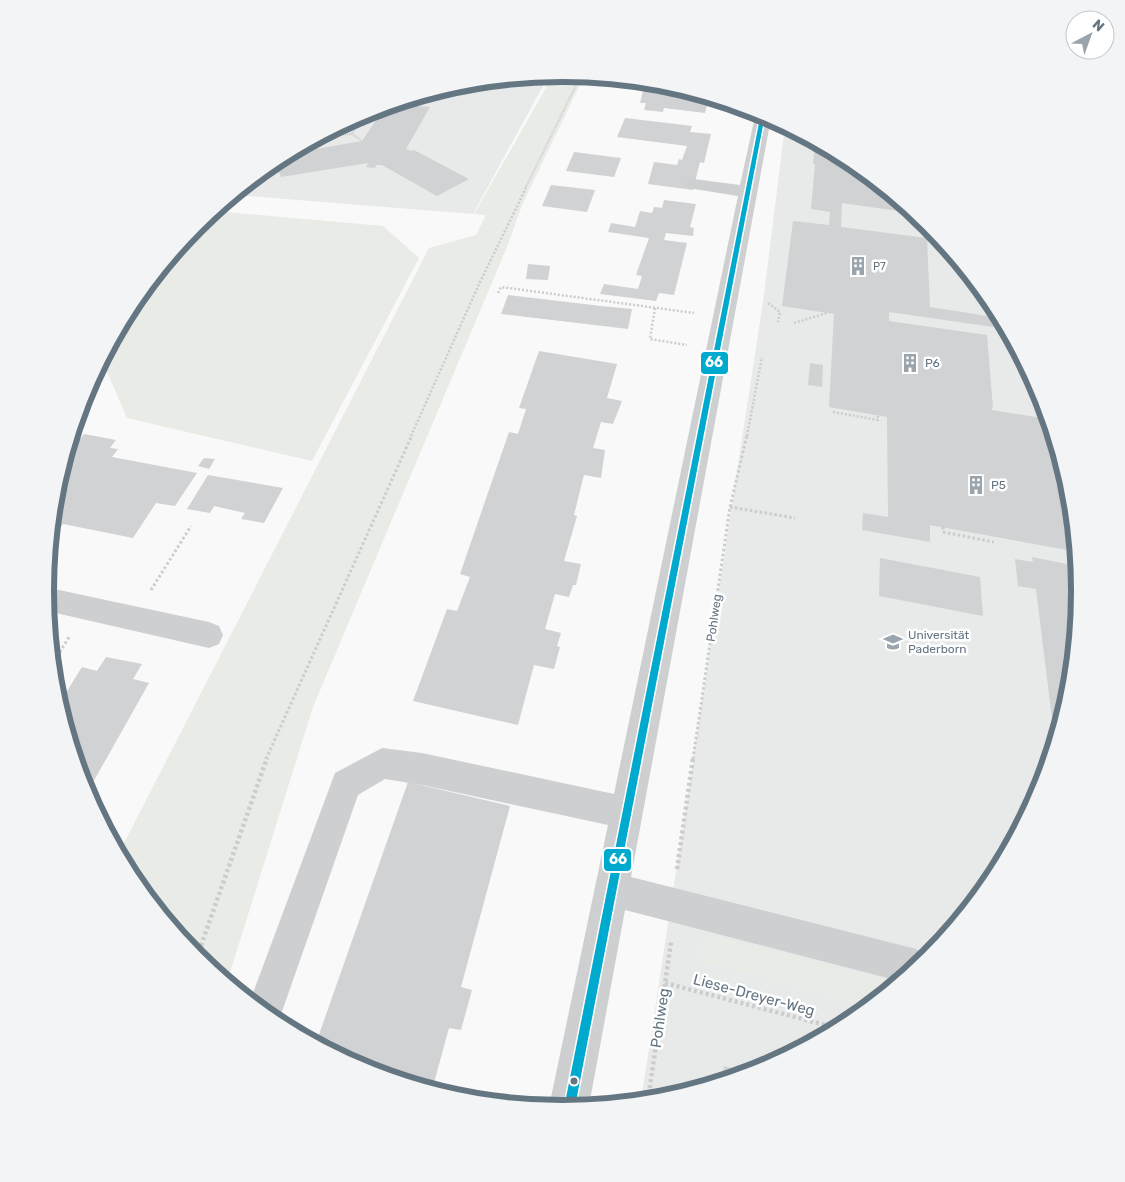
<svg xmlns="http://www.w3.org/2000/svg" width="1125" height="1182" font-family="Rubik,sans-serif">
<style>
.built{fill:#e8e9e9}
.green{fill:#e8ebe6}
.building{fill:#d0d2d3}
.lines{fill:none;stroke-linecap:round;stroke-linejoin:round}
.path-far3{stroke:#cbcccd;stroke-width:2;stroke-dasharray:1 1;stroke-linecap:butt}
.path-far2{stroke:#cbcccd;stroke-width:2.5;stroke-dasharray:2 2;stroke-linecap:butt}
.path-far1{stroke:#cbcccd;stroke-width:3;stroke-dasharray:2.5 2.5;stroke-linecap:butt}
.path{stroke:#cbcccd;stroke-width:4.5;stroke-dasharray:3 3;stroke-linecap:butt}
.minor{fill:#cecfd0;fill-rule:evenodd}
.bus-1-casing{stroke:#fff;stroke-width:3}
.bus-1{fill:#00a9ce;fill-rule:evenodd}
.bus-dot{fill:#657683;stroke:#fff;stroke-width:2}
.labels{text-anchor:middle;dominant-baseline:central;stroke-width:5;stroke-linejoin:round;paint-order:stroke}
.far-poi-label{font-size:11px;fill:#657683;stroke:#fff;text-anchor:start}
.poi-label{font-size:12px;fill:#657683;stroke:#fff;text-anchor:start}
.street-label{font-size:12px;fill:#657683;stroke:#fff}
.near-street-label{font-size:15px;fill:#657683;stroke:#fff}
.rim{fill:none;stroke:#657683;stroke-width:6}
.line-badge{stroke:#fff;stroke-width:2}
.badge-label{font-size:14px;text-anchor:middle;font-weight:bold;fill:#fff}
</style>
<rect width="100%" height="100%" fill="#f9f9f9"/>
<path class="built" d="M549 75 473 214 234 195 275 161 365 113 462 83Z
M785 126 850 161 929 225 993 304 1041 393 1070 490 1080 591 1070 692 1040 789 993 879 928 957 850 1021 760 1069 663 1099 641 1101 764 295Z"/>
<path class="green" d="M554 74 584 76 522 205 507 247 313 707 227 982 196 957 132 878 119 853 429 248 476 235 486 215 474 214Z
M214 211 383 226 419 258 312 461 127 418 102 360 132 303 197 225Z
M707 934 896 983 868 1006 703 962 699 946Z"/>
<path class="building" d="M681 90 709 99 705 113 664 108 663 112 644 110 646 103H640L643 91 679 96Z
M395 104 430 107 406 149 411 151 414 150 469 179 437 196 382 165H376L375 168 366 167 368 163 281 177 275 161 287 154 362 141 385 107Z
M625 118 692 126 690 132 711 134 704 163 700 162 693 190 648 184 654 162 677 165 679 159 682 160 687 146 617 137Z
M815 143 850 161 913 213 842 203 841 227 927 238 930 307 1000 318 1007 329 889 312V321L987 335 993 408 992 407V410L1048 419 1053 432 1046 431 1047 441 1056 442 1059 453 1073 551 930 525V542L862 530 863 513 888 517 887 417 829 407 834 314 782 306 793 221 829 225 830 212 811 209 815 164H813Z
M574 152 621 158 614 177 566 171Z
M551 185 595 190 587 212 542 206Z
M664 200 696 204 690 227 694 228 693 236 666 233 664 240 687 243 674 295 659 293 656 301 600 294 604 284 638 289 642 276 636 275 649 238 608 232 611 223 635 227 640 211 652 213 654 207 662 208Z
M528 264 550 266 548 280 526 279Z
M508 295 601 306 632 309 628 329 501 314Z
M539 351 617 364 607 398 622 401 613 424 601 422 593 448 605 450 601 478 584 475 574 515 577 516 564 561 581 564 576 585H573L569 597 555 594 545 629 561 633 557 646 560 647 554 669 534 665 518 725 413 701 447 609 457 611 470 577 460 574 509 432 518 434 526 409 519 408Z
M810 363 823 365 822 387 808 385Z
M84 434 116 440 110 448 118 449 112 457 197 473 175 506 156 503 133 538 63 524 50 543 55 490 64 460Z
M204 458 215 459 209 469 198 466Z
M208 475 283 488 264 523 241 519 245 513 214 506 210 513 187 509Z
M1032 557 1077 566 1080 591 1070 692 1055 743 1036 589 1018 586 1015 559 1033 562Z
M880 558 980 577 983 616 879 596Z
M106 657 142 664 133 679 149 683 87 793 59 704 82 667 97 671Z
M408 782 510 806 461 987 472 990 461 1030 449 1028 432 1090 364 1069 316 1043Z
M724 1066 749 1073 722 1081Z"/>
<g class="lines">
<path class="path-far3" d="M352 134 362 141
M319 137 352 134 362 114
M525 189 581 75"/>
<path class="path-far2" d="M498 293 501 287 694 313
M768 303 780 312 778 322
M655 308 650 339 687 345
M794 323 827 313
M83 396 94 387 91 381
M833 412 878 420V416
M411 436 480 282 526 188
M747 436 762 357"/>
<path class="path-far1" d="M730 507 795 518
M943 527V532L994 542
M151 590 191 526
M52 665 69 637
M266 759 412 435
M693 759 730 507 747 435"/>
<path class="path" d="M677 869 693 758
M197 957 267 758
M665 983 837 1028
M648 1100 671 942"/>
<path class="minor" d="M756 112 771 118 631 877 916 949 929 956 899 981 625 910 589 1106 562 1108 549 1107 608 825 422 785 385 779 358 795 278 1023 250 1001 335 773 382 748 422 753 614 794 738 196 694 189 688 188 685 184 688 180 694 179 740 185Z
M45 587 209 622 219 626 223 635 219 644 209 648 47 611Z"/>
<g class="bus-1-casing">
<path id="bus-1" d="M761 113 765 115 575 1107 564 1108Z"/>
</g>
<use href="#bus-1" class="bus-1"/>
</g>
<defs>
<g id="building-bare" transform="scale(1.5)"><path d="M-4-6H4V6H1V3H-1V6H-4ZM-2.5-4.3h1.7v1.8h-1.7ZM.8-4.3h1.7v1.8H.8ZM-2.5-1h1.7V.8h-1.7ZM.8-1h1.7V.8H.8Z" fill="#99a4ac" stroke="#fff" stroke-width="2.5" paint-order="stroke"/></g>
<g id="university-bare" transform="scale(1.5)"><path d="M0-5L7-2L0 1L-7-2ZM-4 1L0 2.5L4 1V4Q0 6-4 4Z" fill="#99a4ac" stroke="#fff" stroke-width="2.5" paint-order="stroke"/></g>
</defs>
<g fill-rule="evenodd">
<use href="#building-bare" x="858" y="266"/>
<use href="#building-bare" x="910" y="363"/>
<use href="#building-bare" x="976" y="485"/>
<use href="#university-bare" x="893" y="642"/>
</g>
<circle class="bus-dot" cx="574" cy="1081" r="4.5"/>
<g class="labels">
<g class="far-poi-label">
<text x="873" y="266">P7</text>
</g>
<g class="poi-label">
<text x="925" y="363">P6</text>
<text x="991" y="485">P5</text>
<text x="908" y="635">Universität<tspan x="908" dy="14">Paderborn</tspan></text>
</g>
<g class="street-label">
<text transform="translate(714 618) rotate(-82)">Pohlweg</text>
</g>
<g class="near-street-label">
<text transform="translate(754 995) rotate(15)">Liese-Dreyer-Weg</text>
<text transform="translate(660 1018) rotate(-82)">Pohlweg</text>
</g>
</g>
<path d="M0 0H1125V1182H0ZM562 82H563A508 508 0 0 1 1071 590V592A508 508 0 0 1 563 1100H562A508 508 0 0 1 54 592V590A508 508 0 0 1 562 82Z" fill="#f3f4f5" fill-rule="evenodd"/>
<path class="rim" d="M562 82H563A508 508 0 0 1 1071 590V592A508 508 0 0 1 563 1100H562A508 508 0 0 1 54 592V590A508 508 0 0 1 562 82Z"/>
<g class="line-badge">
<rect x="700" y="351" width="29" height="24" rx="5" fill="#00a9ce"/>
<rect x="603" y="848" width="29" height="24" rx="5" fill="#00a9ce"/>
</g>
<g class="badge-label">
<text x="714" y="367">66</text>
<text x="618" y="864">66</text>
</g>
<g transform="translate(1090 35) rotate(41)"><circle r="24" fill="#ffffff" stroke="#c1c8cd"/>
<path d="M0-4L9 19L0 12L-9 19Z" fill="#99a4ac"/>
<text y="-8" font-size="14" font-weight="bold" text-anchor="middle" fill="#657683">N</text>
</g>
</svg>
